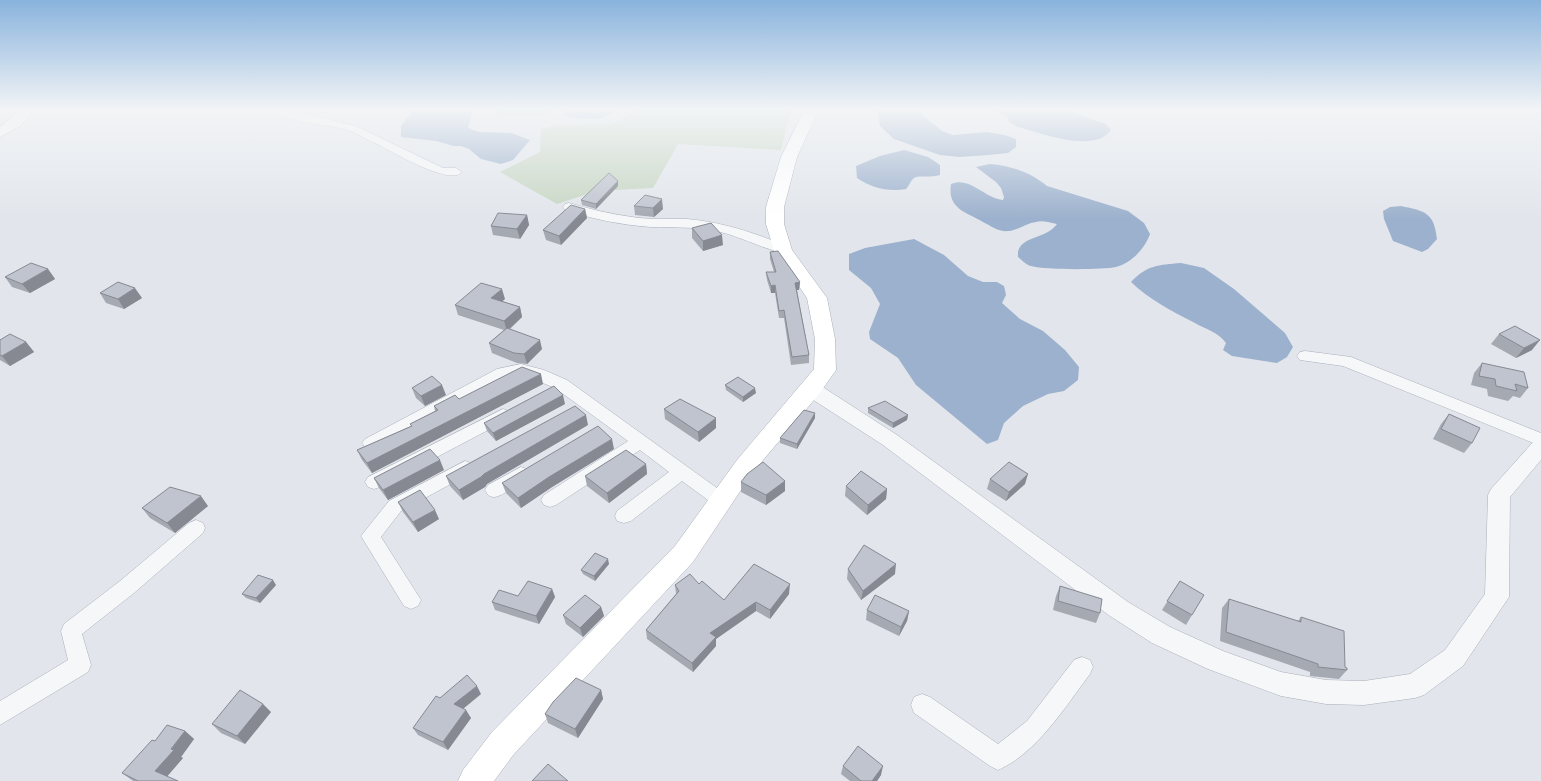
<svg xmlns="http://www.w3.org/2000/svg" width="1541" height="781" font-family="'PT Sans',sans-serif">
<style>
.green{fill:#c7d6c3}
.water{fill:#9cb1cd}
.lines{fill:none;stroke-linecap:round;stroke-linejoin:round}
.minor-casing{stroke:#aab0ba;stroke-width:1}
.tertiary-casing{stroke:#aab0ba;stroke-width:1}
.secondary-casing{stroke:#aab0ba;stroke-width:1}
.minor{fill:#f6f7f9;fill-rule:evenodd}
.tertiary{fill:#f6f7f9;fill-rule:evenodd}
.secondary{fill:#fff;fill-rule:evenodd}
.wall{fill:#a4a9b2}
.shaded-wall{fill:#868991}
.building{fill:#bfc4cf;stroke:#868991}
</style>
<rect width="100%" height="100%" fill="#e2e6ec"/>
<path class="green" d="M496 109H554L542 116H499Z
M641 109H791L781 150 678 144 653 188 597 191 557 204 500 172 540 152 541 129 559 125 612 124Z"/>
<path class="water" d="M406 109H473L468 128 479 132 511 133 530 140 513 160 501 164 481 159 469 149 461 146H454L436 141 401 137V126L411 112Z
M564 109H620L599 119 572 118 564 115Z
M877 109H919L921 114 942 131 953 135 987 132 1005 135 1016 139V147L1008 153 988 155 960 157 940 155 894 139 880 126Z
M992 109H1062L1106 124 1111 130C1095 154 1039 133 1016 126L1009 122 1007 117Z
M904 150 928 157 940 165V175C932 178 917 175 914 178 911 180 909 186 906 189 888 192 872 188 857 178L856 166 880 156Z
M990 164C1012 166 1030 172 1047 186L1128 211 1144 223 1150 234C1145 248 1132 263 1116 267 1102 270 1045 270 1031 266 1026 265 1022 260 1018 257 1016 235 1045 241 1057 224 1051 223 1042 220 1036 222 1027 223 1018 230 1009 231 998 232 993 227 983 222 966 212 947 209 951 184 970 176 984 198 1003 200L1004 197 1001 188 996 182 976 167Z
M1401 206C1426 211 1434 213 1437 239L1428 249 1422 252 1393 241 1384 219 1383 211 1390 207Z
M914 239 944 255 968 276 983 282H997L1004 286 1006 295 1002 303 1020 319 1043 331 1065 350 1079 367 1078 380 1064 391 1048 394 1023 406 1004 423 998 440 987 444 916 385 898 358 870 339 869 332 880 304 871 288 849 270V254L865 248Z
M1181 263 1204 268 1234 289 1285 333 1293 347 1287 357 1277 363 1232 356 1223 350 1226 343C1218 332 1205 329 1193 322 1171 311 1149 299 1131 282 1147 265 1158 265 1181 263Z"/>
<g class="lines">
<g class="minor-casing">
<path id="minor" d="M268 109H284L356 126 443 168H456L462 172C451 187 389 150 375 143 366 139 357 133 347 130 329 124 280 122 268 109Z
M569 203C590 209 610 214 632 217 651 220 669 218 687 219 722 222 756 233 788 247L790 250 788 253C778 255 738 236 724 233 700 226 676 228 651 227 622 225 592 219 565 210L563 207 565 204Z
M1305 351 1351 357 1541 433V446L1343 366 1300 360 1297 356 1300 352Z
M521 364 544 370 567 380 728 496 731 501 728 506 722 508 716 506 682 481 631 521 624 523 617 521 615 516 617 511 669 472 640 450 556 505 550 507 544 505 541 500 544 495 628 441 555 388 521 374 508 377 377 447 371 449 365 447 362 443 365 439 497 369Z
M503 409 509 411 511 415 509 419 380 487 374 489 368 487 365 482 368 477Z
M465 461 471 463 474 468 471 473 401 511 381 537 421 600 418 606 411 609 404 606 361 536 389 501Z
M521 467 527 469 530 474C526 480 502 497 494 497 492 497 490 496 488 495L485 490 488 485Z
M196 520 203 523 205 528 203 533 134 593 82 634 91 665 88 672 0 725V701L68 660 61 631 64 624 120 581 189 523Z
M1082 657 1090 660 1093 667 1090 674C1065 707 1037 753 998 770L990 766 914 713 911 705 914 697 922 694 930 697 998 744 1027 721 1074 660Z"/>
</g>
<g class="tertiary-casing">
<path id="tertiary" d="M22 109H35L20 126 0 137V127Z
M811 382 818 384 897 435 1128 602 1170 627 1223 651 1281 672 1326 680 1364 681 1410 674 1445 650 1485 594 1488 495 1491 489 1534 441 1541 438V460L1510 497 1509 597 1463 666 1424 695 1415 698 1364 705 1326 704 1281 696 1208 669 1152 643 1110 616 883 445 804 394 802 389 804 384Z"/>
</g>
<g class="secondary-casing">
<path id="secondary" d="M805 109H819L797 157 784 207V224L792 250 827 298 835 339 836 370 819 394 753 472 693 562 514 754 494 781H458L463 770 492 732 675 546 737 460 814 369 815 339 807 298 774 250 766 224V207L781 157Z"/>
</g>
<use href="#minor" class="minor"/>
<use href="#tertiary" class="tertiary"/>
<use href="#secondary" class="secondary"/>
</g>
<path class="wall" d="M618 186 596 209 582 205 581 200Z
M634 206 663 209 654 217 635 215Z
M585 209 587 218 561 245 546 240 543 230Z
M527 215 529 225 520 239 493 235 491 226Z
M692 228 723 245 703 251 692 238Z
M770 252 800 282 799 290H797L809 355V363L791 365 784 318H779L775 293H771L767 280 766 272H774L770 259Z
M48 269 55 279 30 293 12 287 5 277Z
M100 293 142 298 124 309 106 303Z
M505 299 502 301 520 307 522 317 510 329 542 349 527 364 517 363 492 353 489 343 504 330 458 315 455 305Z
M1499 334 1532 350 1516 358 1491 344Z
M0 340 26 342 34 352 10 366 0 360Z
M1482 363 1528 388 1520 398 1513 396 1508 401 1488 396 1487 389 1471 385 1474 373Z
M543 384 372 473 362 460 357 450 411 426 410 424 435 411 434 406 459 399Z
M725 385 756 393 743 402 726 390Z
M412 388 446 395 425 406 416 398Z
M565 404 496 441 487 431 484 423Z
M868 408 908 415 907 420 893 428 868 413Z
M664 409 716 428 699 442 665 419Z
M1449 414 1472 443 1464 453 1433 439 1441 424Z
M815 418 797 449 780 443V438Z
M588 425 487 484 485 487 463 500 450 486 446 476Z
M614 449 552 487 521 508 506 493 502 483Z
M646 464 647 474 609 503 587 486 585 476Z
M444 470 388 500 379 488 374 478Z
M990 479 1025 484 1006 501 987 489Z
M785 481V491L766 505 741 492V482Z
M846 486 887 489 886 499 867 515 845 496Z
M398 502 439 519 418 532 403 512Z
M208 506 175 533 150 518 142 508Z
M609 564 595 581 583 574 581 570Z
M848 569 895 574 861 600 847 579Z
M1180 581 1192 615 1186 625 1162 610Z
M699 584 724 600 789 594 770 619 756 611 716 639V646L693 672 647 639 646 630 676 594 675 585Z
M276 585 260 603 246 598 242 594Z
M1060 586 1100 613 1096 623 1053 610 1056 596Z
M552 589 555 597 539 624 495 610 492 602Z
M1229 599 1298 621 1301 617 1347 670 1339 679 1310 676V672L1220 641 1222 608Z
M601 607 604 616 583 637 566 624 563 615Z
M867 610 909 611 907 621 899 636 866 620Z
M601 690 603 699 578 738 548 723 545 714Z
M481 694 463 709 471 718 448 750 418 735 413 728 440 698Z
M271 712 245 744 221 733 212 724Z
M185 731 194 739 181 757 183 758 167 776 178 781H133L122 773 155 741Z
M843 766 881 775 877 781H850L841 774Z"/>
<path class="shaded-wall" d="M618 181V186L596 209V204Z
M662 199 663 209 654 217 653 208Z
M585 209 587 218 561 245 559 236Z
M527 215 529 225 520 239 517 229Z
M722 235 723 245 703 251V241Z
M48 269 55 279 30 293 22 284Z
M800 282 799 290H795V283Z
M775 285V293H771V286Z
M135 288 142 298 124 309 118 299Z
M502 289 505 299 494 308 491 298Z
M520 307 522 317 507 331 504 321Z
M540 340 542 349 527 364 524 354Z
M1540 340 1532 350 1516 358 1524 348Z
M26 342 34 352 10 366 2 356Z
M541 374 543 384 372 473 367 463Z
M442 385 446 395 425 406 421 396Z
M755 388 756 393 743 402V397Z
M563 395 565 404 496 441 493 433Z
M815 413V418L797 449V444Z
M586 415 588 425 487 484 485 487 463 500 459 490 484 474Z
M908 415 907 420 893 428V423Z
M716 418V428L699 442 698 432Z
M612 439 614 449 552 487 521 508 518 498 549 477Z
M440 460 444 470 388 500 383 490Z
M646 464 647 474 609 503 607 493Z
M1028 474 1025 484 1006 501 1009 492Z
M785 481V491L766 505V495Z
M887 489 886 499 867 515 868 505Z
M201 496 208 506 175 533 167 523Z
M435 510 439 519 418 532 413 522Z
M608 559 609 564 595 581 594 576Z
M896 564 895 574 861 600 863 591Z
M273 580 276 585 260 603 256 598Z
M790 584 789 594 770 619V610Z
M552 589 555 597 539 624 536 616Z
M756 602V611L716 639V646L693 672 692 663 710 633Z
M601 607 604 616 583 637 580 628Z
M909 611 907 621 899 636 901 627Z
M477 686 481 694 459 712 454 704Z
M601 690 603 699 578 738 575 729Z
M263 704 271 712 245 744 237 736Z
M466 710 471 718 448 750 443 742Z
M185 731 194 739 181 757 183 758 165 779 155 771Z
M883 766 881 775 877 781H872Z"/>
<path class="building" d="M609 173 618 181 596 204 581 200Z
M645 195 662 199 653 208 634 206Z
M571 205 585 209 559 236 543 230Z
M498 213 527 215 517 229 491 226Z
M711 223 722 235 703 241 692 228Z
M778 251 800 282 795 283 809 355 792 357 784 310 779 311 775 285 771 286 766 272H776L770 252Z
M31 263 48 269 22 284 5 277Z
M118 282 135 288 118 299 100 293Z
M481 283 502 289 491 298 520 307 504 321 455 305Z
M1515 326 1540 340 1524 348 1499 334Z
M507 328 540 340 524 354 514 353 489 343Z
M10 334 26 342 2 356 0 355V340Z
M1482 363 1524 372 1528 388 1515 384 1517 391 1496 386 1495 379 1479 376Z
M522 367 541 374 367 463 357 450 412 426 410 424 438 410 434 406 455 395 459 399Z
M432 376 442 385 421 396 412 388Z
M738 377 755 388 743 397 725 385Z
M554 386 563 395 493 433 484 423Z
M680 399 716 418 698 432 664 409Z
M885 401 908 415 893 423 868 408Z
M575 406 586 415 484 474 481 477 459 490 446 476Z
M804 410 815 413 797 444 780 438Z
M1449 414 1480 428 1472 443 1441 429Z
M598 426 612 439 549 477 518 498 502 483Z
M430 449 440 460 383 490 374 478Z
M626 450 646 464 607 493 585 476Z
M763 462 785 481 766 495 741 482 747 474Z
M1009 462 1028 474 1009 492 990 479Z
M861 471 887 489 868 505 846 486Z
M170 487 201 496 167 523 142 508Z
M420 490 435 510 413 522 398 502Z
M864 545 896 564 863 591 848 569Z
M595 553 608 559 594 576 581 570Z
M754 564 790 584 770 610 756 602 710 633 716 637 692 663 646 630 679 591 675 585 690 574 699 584 702 581 724 600Z
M258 575 273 580 256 598 242 594Z
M528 581 552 589 536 616 492 602 499 590 518 596Z
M1180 581 1204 595 1192 615 1167 601Z
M1060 586 1102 599 1100 613 1058 601Z
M585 595 601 607 580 628 563 615Z
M875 595 909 611 901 627 867 610Z
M1229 599 1301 622V617L1344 631 1345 667 1347 668V670L1318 667V664L1226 632Z
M467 675 477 686 454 704 466 710 443 742 413 728 436 696 440 698Z
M576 678 601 690 575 729 545 714 553 702Z
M240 690 263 704 237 736 212 724Z
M167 725 185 731 171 749 174 750 155 771 178 781H138L122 773 152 740 155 741Z
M858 746 883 766 872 781H861L843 766Z
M548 764 568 781H532Z"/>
<linearGradient id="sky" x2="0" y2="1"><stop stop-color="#89b3dd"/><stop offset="0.5" stop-color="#f2f4f6"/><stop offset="1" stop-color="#f2f4f6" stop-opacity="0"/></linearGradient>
<rect width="1541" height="219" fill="url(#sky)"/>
</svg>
